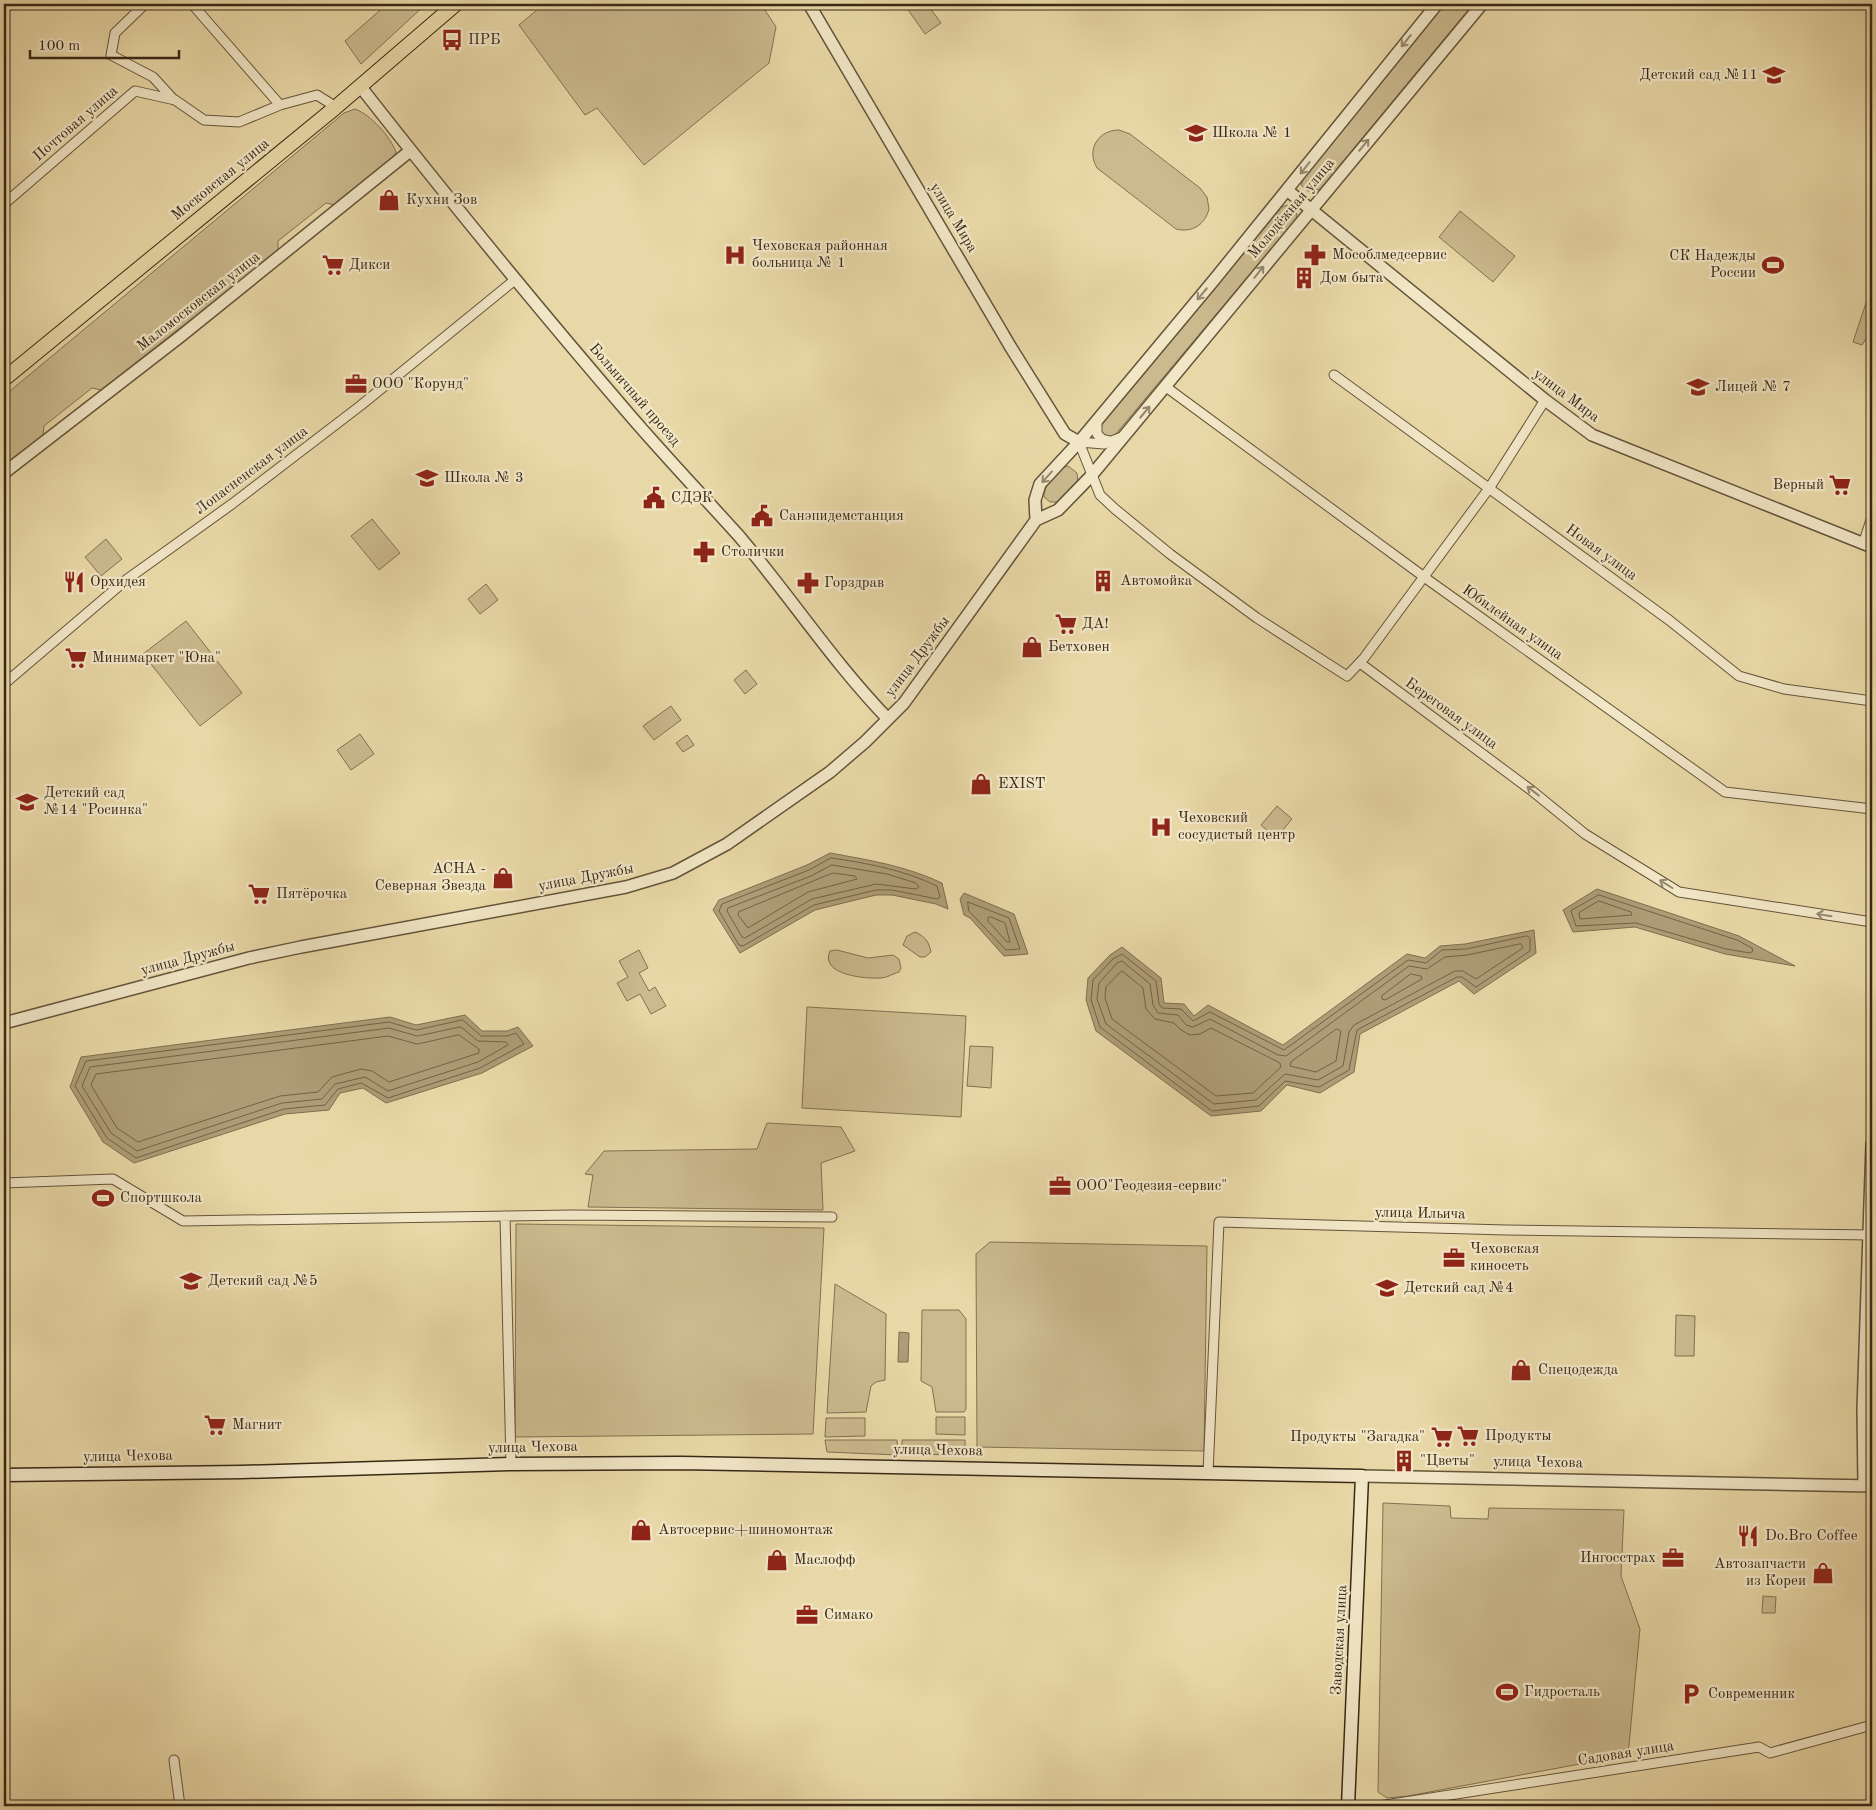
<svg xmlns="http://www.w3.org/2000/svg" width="1876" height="1810" font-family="'Old Standard TT',serif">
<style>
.green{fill:#cbba8e;stroke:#827152}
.water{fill:#ad9c76;stroke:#7e6e50}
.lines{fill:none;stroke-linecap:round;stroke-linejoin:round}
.shore{stroke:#726246;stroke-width:1}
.minor-casing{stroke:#64543a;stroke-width:11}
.tertiary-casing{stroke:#64543a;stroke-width:14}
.secondary-casing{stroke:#382816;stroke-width:15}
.primary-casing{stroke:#382816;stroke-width:16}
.minor{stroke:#f1e6c6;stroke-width:9}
.tertiary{stroke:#f1e6c6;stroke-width:11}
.secondary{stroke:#f1e6c6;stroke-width:12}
.primary{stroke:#e9d8a7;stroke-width:14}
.oneway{stroke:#94876e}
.labels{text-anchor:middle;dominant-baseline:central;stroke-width:4.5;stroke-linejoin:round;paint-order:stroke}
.poi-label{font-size:15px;fill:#382816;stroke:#f1e6c6;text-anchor:start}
.street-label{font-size:15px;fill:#382816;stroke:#f1e6c6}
</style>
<rect width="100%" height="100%" fill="#e9d8a7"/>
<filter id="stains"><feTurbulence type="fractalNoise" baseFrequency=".004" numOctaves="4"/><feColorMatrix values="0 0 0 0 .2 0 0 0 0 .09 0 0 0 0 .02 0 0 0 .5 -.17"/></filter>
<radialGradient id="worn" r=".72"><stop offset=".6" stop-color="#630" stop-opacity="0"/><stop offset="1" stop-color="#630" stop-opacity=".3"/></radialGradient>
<path class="green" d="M387 4H426L361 64 345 41Z
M544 4H761L776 27 769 63 644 165 597 108 585 115 519 25Z
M904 4H927L941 23 925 34Z
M1444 4H1473L1320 189 1308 191 1301 185 1307 171Z
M355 109C371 115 390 136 396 152L393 159 335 205 326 203 278 241V251L101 390 92 388 44 426 43 436 4 466V396L344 113Z
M1119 130 1130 134 1200 188 1207 197 1209 209C1205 225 1192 233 1176 229L1097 168C1086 150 1098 130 1119 130Z
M1287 205 1297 214 1296 219 1114 436 1108 437 1100 431 1102 424 1282 207Z
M1460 211 1515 256 1493 282 1439 237Z
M1872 285V337H1867L1862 345 1853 342Z
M1068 466 1077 473 1078 482 1059 502H1050L1044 497C1043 486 1058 468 1068 466Z
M372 519 400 553 379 570 351 536Z
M106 539 122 559 101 576 85 557Z
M486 584 498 600 480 614 468 599Z
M186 621 242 693 200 726 143 654Z
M746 670 757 684 745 694 734 680Z
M671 706 681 720 654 740 643 726Z
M360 734 374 754 351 770 337 750Z
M687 735 694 745 683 752 676 743Z
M1277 806 1292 819 1276 838 1261 825Z
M915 932C925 936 929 942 931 952L925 957H920L903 945 907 936Z
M639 950 648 968 639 973 649 991 655 987 666 1006 651 1014 640 994 627 1001 617 983 628 977 619 961Z
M837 950 868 958 893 955 899 959 901 968 899 972C892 974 887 978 880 978 866 979 819 975 830 951Z
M807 1007 966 1016 961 1117 802 1108Z
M970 1046 993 1047 991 1088 967 1086Z
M767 1123 841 1127 855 1151 821 1163 823 1210 588 1207 593 1175 585 1174 604 1151 757 1149Z
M516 1224 824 1228 813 1434 515 1437Z
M990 1242 1207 1246 1204 1451 977 1447 976 1254Z
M835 1284 886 1314 885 1380 876 1382 871 1386 866 1412 827 1413Z
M922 1310H959L966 1319V1409L964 1412H936L932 1387 921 1381Z
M1676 1315 1695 1316 1694 1356H1675Z
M936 1417H965V1435L936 1434Z
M826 1418H865V1436L825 1437Z
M825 1440H897L898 1455 827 1452Z
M902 1440H965V1451L961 1455 902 1454Z
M1383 1503 1450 1506 1451 1518 1488 1519 1489 1508 1624 1510 1621 1576 1640 1629 1628 1755 1408 1796 1387 1798 1378 1792Z
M1763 1596 1776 1597 1775 1613H1762Z"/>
<path class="water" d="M830 853C869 860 906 866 942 883L948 909 936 904 892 895H876L815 910 740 953 713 910 719 900 807 865Z
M1597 889 1739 936 1795 966 1725 954 1635 927 1573 932 1563 910Z
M964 893 1014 914 1028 954 1004 956 970 918 964 915 960 899Z
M1534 930 1536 953 1474 994 1459 981 1360 1034 1354 1072 1320 1093 1287 1085 1261 1111 1211 1116 1096 1031 1086 1000 1088 978 1110 955 1122 947 1161 978 1164 1003 1184 1004 1194 1016 1208 1005 1283 1045 1407 954 1425 958 1440 946 1465 944Z
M465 1015 482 1031H507L518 1027 533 1046 482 1073 386 1103 363 1088 340 1093 329 1110 285 1114 134 1163 103 1142 70 1087 81 1057 390 1017 416 1025Z
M899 1332 909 1333 908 1362H898Z"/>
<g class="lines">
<path class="shore" d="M831 858C867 863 904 870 937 886L940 897 937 899 892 890H876L814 905 743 946 739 945 719 911 722 904 809 870Z
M832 865 887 874 916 883 919 887 916 889 876 884 812 899 745 938 742 937 727 911 728 908 811 876Z
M833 873 855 876 857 879 808 892 748 928 738 915 739 912Z
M1599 895 1737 940 1752 948 1753 951 1750 953 1726 949 1636 923 1576 926 1571 911Z
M1599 901 1631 912 1632 915 1580 919 1579 913Z
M968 902 1009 918 1020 949 1006 950 969 911Z
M991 917 1005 923 1010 942H1007L988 921V918Z
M1527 936 1530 938V951L1476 987 1462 977H1457L1357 1030 1349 1070 1319 1087 1285 1081 1259 1106 1212 1111 1100 1027 1091 1000 1093 980 1113 959 1122 954 1156 981 1159 1004 1162 1008 1181 1009 1193 1021 1210 1012 1284 1050 1408 960 1426 963 1442 950 1466 949Z
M1521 944 1523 948 1476 979 1463 971H1455L1354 1025 1349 1032 1343 1066 1318 1080 1285 1074 1256 1100 1214 1104 1106 1024 1097 999 1099 983 1117 963 1122 961 1150 984 1153 1005 1158 1013 1178 1015 1186 1025 1193 1027 1210 1019 1278 1055 1286 1056 1409 966 1427 969 1445 957 1467 955Z
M1122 971 1143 988 1146 1009 1155 1019 1174 1023 1181 1030 1190 1035 1200 1034 1211 1028 1280 1063 1281 1067 1253 1093 1216 1096 1112 1019 1105 998 1106 987Z
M1411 974 1421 976 1422 979 1385 1000 1382 999V996Z
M463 1020 481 1036H507L516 1033 524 1044 480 1068 388 1098 361 1083 338 1089 325 1105 284 1109 136 1158 107 1138 75 1086 86 1061 389 1022 416 1030Z
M461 1027 478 1041 506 1042 508 1045 478 1062 388 1091 365 1077 335 1084 322 1099 282 1103 137 1151 111 1133 82 1086 90 1067 389 1028 417 1036Z
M1337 1029 1341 1031 1336 1061 1316 1072 1290 1066 1291 1062Z
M459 1035 479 1049V1053L389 1082 372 1071 361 1069 332 1077 318 1092 280 1096 138 1142 117 1128 91 1085 96 1074 388 1036 417 1044Z"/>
<g class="minor-casing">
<path id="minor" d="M145 4 115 33 111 55 153 77 174 100
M192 4 280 105
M4 204 135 91 175 100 204 120 239 122 280 105 317 95 336 107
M1334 375 1669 620 1739 676 1784 689 1872 701
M1166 387 1431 582 1725 792 1872 809
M1097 420V434L1102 439 1110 441
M1079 442 1100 495 1115 509 1170 554 1257 618 1347 676 1364 658 1490 487 1545 400
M1079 442 1104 444 1122 437
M1863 544 1872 517
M1360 663 1531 790 1585 834 1679 892 1872 922
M4 684 126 580 232 504 360 406 516 279
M4 1183 113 1179 183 1221 571 1215 832 1217
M505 1216 511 1464
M1208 1473 1219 1222 1506 1230 1872 1235
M174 1760 180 1806
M1379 1806 1759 1747 1770 1753 1872 1725"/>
</g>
<g class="tertiary-casing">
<path id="tertiary" d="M809 4 1010 346 1065 434 1079 442
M360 86C447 197 536 306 628 413 664 455 702 495 739 536 790 596 833 662 888 719
M1287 190 1545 400 1592 435 1872 547
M4 473 181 336 410 151
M1036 520 1035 500 1040 484 1079 442 1214 280 1437 4
M4 1023 249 958 301 947 626 887 673 873 727 844 830 772 865 742 904 703 1036 520 1058 510 1091 476 1482 4
M1362 1476 1872 1486
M1864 1486 1863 1409 1872 1144"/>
</g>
<g class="secondary-casing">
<path id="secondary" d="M4 1475 242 1472 511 1464 681 1463 1362 1476 1348 1806"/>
</g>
<g class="primary-casing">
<path id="primary" d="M4 379 336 107 456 4"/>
</g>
<use href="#minor" class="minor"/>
<use href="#tertiary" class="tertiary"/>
<use href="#secondary" class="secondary"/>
<use href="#primary" class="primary"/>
</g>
<defs><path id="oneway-shaft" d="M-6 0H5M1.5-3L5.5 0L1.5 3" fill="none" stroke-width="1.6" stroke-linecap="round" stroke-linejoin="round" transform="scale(1.25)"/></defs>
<g class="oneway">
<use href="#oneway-shaft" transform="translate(1406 41) rotate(129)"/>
<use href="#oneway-shaft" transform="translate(1364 145) rotate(-50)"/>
<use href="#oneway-shaft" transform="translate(1305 168) rotate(128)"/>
<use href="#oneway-shaft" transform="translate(1259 272) rotate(-51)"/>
<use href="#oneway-shaft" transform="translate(1202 294) rotate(130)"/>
<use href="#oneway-shaft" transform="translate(1145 412) rotate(-50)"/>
<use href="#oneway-shaft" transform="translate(1047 477) rotate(132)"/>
<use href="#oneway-shaft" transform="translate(1533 791) rotate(-142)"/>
<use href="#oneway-shaft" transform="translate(1666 884) rotate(-148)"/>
<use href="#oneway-shaft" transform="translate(1824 915) rotate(-171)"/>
</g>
<defs>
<g id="bus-bare" transform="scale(1.725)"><path d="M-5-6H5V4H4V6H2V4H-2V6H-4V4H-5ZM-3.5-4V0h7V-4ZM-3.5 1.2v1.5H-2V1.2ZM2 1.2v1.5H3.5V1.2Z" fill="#8f2418" stroke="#f1e6c6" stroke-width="2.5" paint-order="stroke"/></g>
<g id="school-bare" transform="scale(1.725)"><path d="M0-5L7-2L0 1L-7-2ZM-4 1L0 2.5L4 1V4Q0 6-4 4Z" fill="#8f2418" stroke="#f1e6c6" stroke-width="2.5" paint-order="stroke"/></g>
<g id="shop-bare" transform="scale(1.725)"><path d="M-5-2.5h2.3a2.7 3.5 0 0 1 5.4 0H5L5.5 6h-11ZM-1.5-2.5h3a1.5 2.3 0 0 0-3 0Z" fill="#8f2418" stroke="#f1e6c6" stroke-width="2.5" paint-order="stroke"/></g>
<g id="hospital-bare" transform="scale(1.725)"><path d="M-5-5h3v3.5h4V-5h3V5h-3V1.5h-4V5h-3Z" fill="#8f2418" stroke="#f1e6c6" stroke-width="2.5" paint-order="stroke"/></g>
<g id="pharmacy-bare" transform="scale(1.725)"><path d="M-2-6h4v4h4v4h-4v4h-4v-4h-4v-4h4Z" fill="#8f2418" stroke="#f1e6c6" stroke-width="2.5" paint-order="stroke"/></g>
<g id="supermarket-bare" transform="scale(1.725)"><path d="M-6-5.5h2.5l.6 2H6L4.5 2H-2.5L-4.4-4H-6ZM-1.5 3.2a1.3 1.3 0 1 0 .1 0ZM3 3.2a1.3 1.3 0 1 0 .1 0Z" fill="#8f2418" stroke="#f1e6c6" stroke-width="2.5" paint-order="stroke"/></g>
<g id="stadium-bare" transform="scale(1.725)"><path d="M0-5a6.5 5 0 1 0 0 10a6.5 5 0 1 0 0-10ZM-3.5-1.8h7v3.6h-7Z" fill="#8f2418" stroke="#f1e6c6" stroke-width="2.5" paint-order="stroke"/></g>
<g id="building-bare" transform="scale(1.725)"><path d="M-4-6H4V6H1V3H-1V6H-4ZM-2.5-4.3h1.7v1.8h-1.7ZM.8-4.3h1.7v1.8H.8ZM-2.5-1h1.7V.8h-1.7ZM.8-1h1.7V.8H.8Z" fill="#8f2418" stroke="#f1e6c6" stroke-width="2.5" paint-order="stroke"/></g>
<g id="office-bare" transform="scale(1.725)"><path d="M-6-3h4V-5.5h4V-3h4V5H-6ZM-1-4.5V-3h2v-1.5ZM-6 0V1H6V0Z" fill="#8f2418" stroke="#f1e6c6" stroke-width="2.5" paint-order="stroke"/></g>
<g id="civic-bare" transform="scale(1.725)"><path d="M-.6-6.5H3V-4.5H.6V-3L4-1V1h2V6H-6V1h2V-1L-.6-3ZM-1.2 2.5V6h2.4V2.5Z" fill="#8f2418" stroke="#f1e6c6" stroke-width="2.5" paint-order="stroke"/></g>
<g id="restaurant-bare" transform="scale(1.725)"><path d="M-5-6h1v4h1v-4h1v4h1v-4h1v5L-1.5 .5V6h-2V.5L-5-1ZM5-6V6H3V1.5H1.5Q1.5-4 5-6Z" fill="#8f2418" stroke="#f1e6c6" stroke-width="2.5" paint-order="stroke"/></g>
<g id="parking-bare" transform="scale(1.725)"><path d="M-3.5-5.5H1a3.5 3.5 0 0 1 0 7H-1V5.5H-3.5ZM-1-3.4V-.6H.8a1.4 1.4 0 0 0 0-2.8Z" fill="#8f2418" stroke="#f1e6c6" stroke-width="2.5" paint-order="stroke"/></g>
</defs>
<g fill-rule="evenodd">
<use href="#bus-bare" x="452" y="40"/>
<use href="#school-bare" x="1774" y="75"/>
<use href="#school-bare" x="1196" y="133"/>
<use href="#shop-bare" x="389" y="200"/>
<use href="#hospital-bare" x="735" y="255"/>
<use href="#pharmacy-bare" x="1315" y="255"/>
<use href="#supermarket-bare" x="333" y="265"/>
<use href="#stadium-bare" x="1773" y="265"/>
<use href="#building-bare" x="1304" y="278"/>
<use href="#office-bare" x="356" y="384"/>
<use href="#school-bare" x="1698" y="387"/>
<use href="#school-bare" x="427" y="478"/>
<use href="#supermarket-bare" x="1840" y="485"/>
<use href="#civic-bare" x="654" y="498"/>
<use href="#civic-bare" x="762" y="516"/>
<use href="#pharmacy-bare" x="704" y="552"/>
<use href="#building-bare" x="1103" y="581"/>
<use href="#restaurant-bare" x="74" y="582"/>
<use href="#pharmacy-bare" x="808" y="583"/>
<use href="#supermarket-bare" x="1066" y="624"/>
<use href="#shop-bare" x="1032" y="647"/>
<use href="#supermarket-bare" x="76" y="658"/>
<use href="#shop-bare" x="981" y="784"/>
<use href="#school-bare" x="27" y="802"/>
<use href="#hospital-bare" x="1161" y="827"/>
<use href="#shop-bare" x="503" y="878"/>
<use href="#supermarket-bare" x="259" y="894"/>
<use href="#office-bare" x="1060" y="1186"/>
<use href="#stadium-bare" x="103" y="1198"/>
<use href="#office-bare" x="1454" y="1258"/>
<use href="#school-bare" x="191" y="1281"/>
<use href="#school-bare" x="1387" y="1288"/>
<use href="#shop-bare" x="1521" y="1370"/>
<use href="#supermarket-bare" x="215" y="1425"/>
<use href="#supermarket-bare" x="1468" y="1436"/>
<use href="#supermarket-bare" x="1442" y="1437"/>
<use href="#building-bare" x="1404" y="1461"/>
<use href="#shop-bare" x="641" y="1530"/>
<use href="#restaurant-bare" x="1748" y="1536"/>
<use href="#office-bare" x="1673" y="1558"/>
<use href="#shop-bare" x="777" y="1560"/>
<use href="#shop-bare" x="1823" y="1573"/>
<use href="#office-bare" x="807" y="1615"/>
<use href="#stadium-bare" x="1507" y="1692"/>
<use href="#parking-bare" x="1691" y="1694"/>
</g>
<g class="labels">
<g class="poi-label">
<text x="468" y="40">ПРБ</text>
<text x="1758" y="75" text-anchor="end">Детский сад №11</text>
<text x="1212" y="133">Школа № 1</text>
<text x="406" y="200">Кухни Зов</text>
<text x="752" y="246">Чеховская районная<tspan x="752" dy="17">больница № 1</tspan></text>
<text x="1332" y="255">Мособлмедсервис</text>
<text x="1756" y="256" text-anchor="end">СК Надежды<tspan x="1756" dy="17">России</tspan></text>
<text x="349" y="265">Дикси</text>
<text x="1320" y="278">Дом быта</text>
<text x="372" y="384">ООО "Корунд"</text>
<text x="1715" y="387">Лицей № 7</text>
<text x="444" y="478">Школа № 3</text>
<text x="1824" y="485" text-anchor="end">Верный</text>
<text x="671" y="498">СДЭК</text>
<text x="779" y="516">Санэпидемстанция</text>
<text x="721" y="552">Столички</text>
<text x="1120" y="581">Автомойка</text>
<text x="90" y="582">Орхидея</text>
<text x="824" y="583">Горздрав</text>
<text x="1082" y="624">ДА!</text>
<text x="1048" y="647">Бетховен</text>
<text x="92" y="658">Минимаркет "Юна"</text>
<text x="998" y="784">EXIST</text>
<text x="44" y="793">Детский сад<tspan x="44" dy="17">№14 "Росинка"</tspan></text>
<text x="1178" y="818">Чеховский<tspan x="1178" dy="17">сосудистый центр</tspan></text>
<text x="486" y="869" text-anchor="end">АСНА -<tspan x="486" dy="17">Северная Звезда</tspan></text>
<text x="276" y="894">Пятёрочка</text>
<text x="1076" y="1186">ООО"Геодезия-сервис"</text>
<text x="120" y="1198">Спортшкола</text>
<text x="1470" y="1249">Чеховская<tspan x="1470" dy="17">киносеть</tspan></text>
<text x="208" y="1281">Детский сад №5</text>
<text x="1404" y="1288">Детский сад №4</text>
<text x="1538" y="1370">Спецодежда</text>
<text x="232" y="1425">Магнит</text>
<text x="1485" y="1436">Продукты</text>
<text x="1425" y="1437" text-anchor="end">Продукты "Загадка"</text>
<text x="1420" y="1461">"Цветы"</text>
<text x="658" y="1530">Автосервис+шиномонтаж</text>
<text x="1765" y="1536">Do.Bro Coffee</text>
<text x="1656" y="1558" text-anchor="end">Ингосстрах</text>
<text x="794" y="1560">Маслофф</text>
<text x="1806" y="1564" text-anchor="end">Автозапчасти<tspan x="1806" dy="17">из Кореи</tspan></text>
<text x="824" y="1615">Симако</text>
<text x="1524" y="1692">Гидросталь</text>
<text x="1708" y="1694">Современник</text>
</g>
<g class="street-label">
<text transform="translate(76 124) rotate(-41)">Почтовая улица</text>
<text transform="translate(221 180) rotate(-39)">Московская улица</text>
<text transform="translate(1292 209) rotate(-50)">Молодёжная улица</text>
<text transform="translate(953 218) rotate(59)">улица Мира</text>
<text transform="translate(199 302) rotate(-38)">Маломосковская улица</text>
<text transform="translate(634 395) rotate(49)">Больничный проезд</text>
<text transform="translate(1566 396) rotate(37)">улица Мира</text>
<text transform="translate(252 471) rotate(-37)">Лопасненская улица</text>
<text transform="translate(1601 553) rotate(36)">Новая улица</text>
<text transform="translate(1512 623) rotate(35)">Юбилейная улица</text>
<text transform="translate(918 657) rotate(-53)">улица Дружбы</text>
<text transform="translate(1451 714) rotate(36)">Береговая улица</text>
<text transform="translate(586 878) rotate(-11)">улица Дружбы</text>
<text transform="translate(188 959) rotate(-15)">улица Дружбы</text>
<text transform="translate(1420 1214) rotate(1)">улица Ильича</text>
<text transform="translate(533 1448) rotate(-1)">улица Чехова</text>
<text transform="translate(938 1451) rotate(1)">улица Чехова</text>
<text transform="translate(128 1457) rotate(-1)">улица Чехова</text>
<text transform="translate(1538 1463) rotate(1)">улица Чехова</text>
<text transform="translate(1340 1640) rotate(-87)">Заводская улица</text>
<text transform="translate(1626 1754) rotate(-9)">Садовая улица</text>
</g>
</g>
<rect width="1876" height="1810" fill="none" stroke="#e9d8a7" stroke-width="20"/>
<rect x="5" y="5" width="1866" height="1800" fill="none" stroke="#382816" stroke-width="2.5"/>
<rect x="10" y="10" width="1856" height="1790" fill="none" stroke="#382816"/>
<path d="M30 50v8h149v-8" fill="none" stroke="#382816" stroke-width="2.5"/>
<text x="38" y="50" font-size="15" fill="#382816" stroke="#f1e6c6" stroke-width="4" paint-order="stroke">100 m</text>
<rect width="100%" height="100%" filter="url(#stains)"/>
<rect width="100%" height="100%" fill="url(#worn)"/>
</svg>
